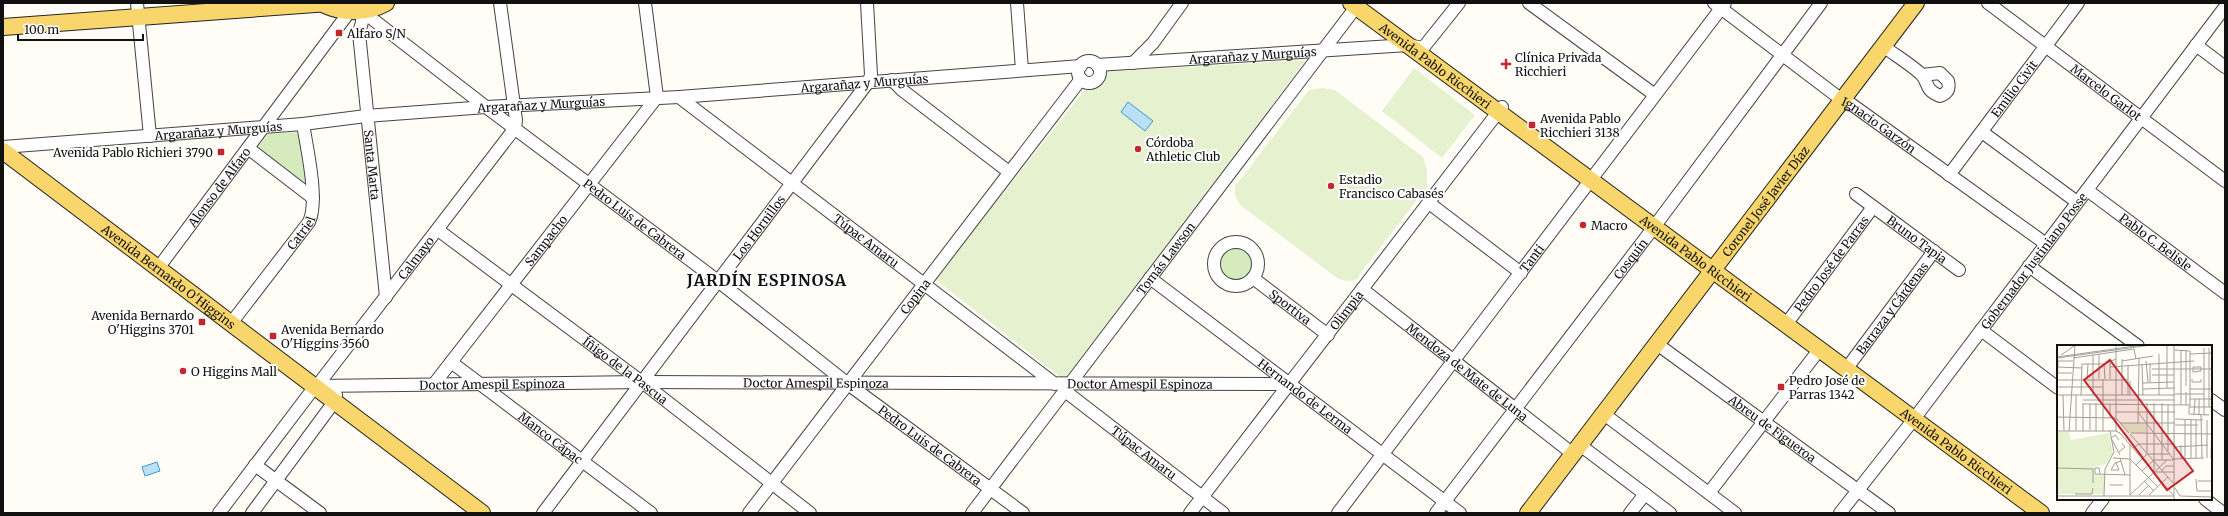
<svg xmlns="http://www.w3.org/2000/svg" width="2228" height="516" font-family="Merriweather,serif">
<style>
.green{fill:#d5ebbd}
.pitch{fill:#e6f2cf}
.water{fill:#b9e0f7;stroke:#3f96cf}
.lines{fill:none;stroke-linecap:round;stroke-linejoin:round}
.minor-casing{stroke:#444;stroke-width:14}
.major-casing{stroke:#222;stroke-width:18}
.minor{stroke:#fff;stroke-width:12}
.major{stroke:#f9d66b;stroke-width:16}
.poi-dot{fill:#c4262e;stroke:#fff;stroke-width:1.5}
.labels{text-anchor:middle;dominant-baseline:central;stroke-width:4;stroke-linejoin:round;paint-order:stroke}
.poi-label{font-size:12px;fill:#111;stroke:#fff;text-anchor:start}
.street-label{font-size:12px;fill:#111;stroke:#fff}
.district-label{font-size:16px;font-weight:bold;letter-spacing:1px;fill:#111;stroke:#fff}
.inset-road{fill:none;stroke:#a09f9a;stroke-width:1}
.view{fill:#c4262e;fill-opacity:0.15;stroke:#c4262e;stroke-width:2}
.inset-edge{fill:none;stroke:#111;stroke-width:2}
</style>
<rect width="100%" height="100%" fill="#fffdf5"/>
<path class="green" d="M299 132 308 185H305L257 148 268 134Z
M1219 264a17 17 0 1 1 34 0a17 17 0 1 1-34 0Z"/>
<path class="pitch" d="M1306 60 1064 380 935 279 1099 72Z
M1414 68 1475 115 1442 158 1382 111Z
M1323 88 1335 90 1423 157 1427 170V187L1359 275V278C1351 282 1346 282 1337 278L1240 205 1235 195V185L1237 184 1309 90Z"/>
<path class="water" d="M1128 102 1153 121 1145 131 1121 112Z
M157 462 160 471 145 476 142 467Z"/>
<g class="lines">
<g class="minor-casing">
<g id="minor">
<path d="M137 3 150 136"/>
<path d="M1017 3 1022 70"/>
<path d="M1529 3 1655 95"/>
<path id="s1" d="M1714 3 1842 100 1851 104 2046 244"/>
<path id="s2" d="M1988 3 2225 181"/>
<path id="s3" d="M362 4V22L359 33 386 297"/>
<path id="s4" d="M362 11 486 107 718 281 848 384 1023 513"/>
<path d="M2196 45 2225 67"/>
<path d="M1883 46C1895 55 1910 64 1921 74 1930 83 1923 89 1940 96 1948 93 1950 89 1948 81L1940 73 1922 75"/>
<circle cx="1089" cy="72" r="11"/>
<path d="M1133 63 1153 43 1182 3"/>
<path id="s5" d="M1097 65 1408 45 1423 48 1459 3"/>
<path d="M892 80 902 90 1009 172"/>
<path id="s6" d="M679 97 1055 384"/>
<path d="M1982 132 2077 202"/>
<path id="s7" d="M3 147 303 124 366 116 486 107 679 97 1081 66"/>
<path d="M248 148 313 198"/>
<path id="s8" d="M1949 175 2078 3"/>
<path id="s9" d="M2087 190 2225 293"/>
<path id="s10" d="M1856 194 1959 270"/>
<path d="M1429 203 1521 273"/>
<path id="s11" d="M438 230 642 382 810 513"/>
<circle cx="1236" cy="264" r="22"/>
<path d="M2029 266 2138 346"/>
<path id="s12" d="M159 267 350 11"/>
<path id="s13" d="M1150 278 1460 513"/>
<path id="s14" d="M1253 278 1328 335"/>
<path id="s15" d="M1362 289 1573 454"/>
<path id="s16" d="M1790 319 1873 207"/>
<path id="s17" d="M232 322 309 222C319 201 307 149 303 124"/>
<path d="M1981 330 2058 388"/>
<path id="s18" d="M1657 344 1889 513"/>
<path id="s19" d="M451 362 651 513"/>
<path id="s20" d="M1850 364 1934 251"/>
<path id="s21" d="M434 384 657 97 645 3"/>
<path id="s22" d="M317 386 642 382 1290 384"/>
<path id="s23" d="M317 386 515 128 516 120 500 3"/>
<path id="s24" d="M1065 391 1223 513"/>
<path d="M2211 400 2225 410"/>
<path d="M1604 414 1735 513"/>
<path d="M1580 445 1670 513"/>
<path d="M255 465 320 513"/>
<path d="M1709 493 1819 350"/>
<path d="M2205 499 2223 513"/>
<path d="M219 513 310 393"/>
<path d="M252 513 334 402 336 395"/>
<path id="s25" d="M543 513 869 81 871 75 867 3"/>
<path id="s26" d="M749 513 1081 79"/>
<path id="s27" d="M972 513 1359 3"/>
<path id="s28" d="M1190 513 1502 107"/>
<path id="s29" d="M1338 513 1725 3"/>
<path id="s30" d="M1436 513 1654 227 1821 3"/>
<path d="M1630 513 1645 494"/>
<path id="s31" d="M1840 513 1914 419 2225 7"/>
<path d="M2092 513 2103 499"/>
</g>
</g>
<g class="major-casing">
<g id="major">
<path id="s32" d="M1351 3 2041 513"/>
<path d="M325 5C344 14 368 13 386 3"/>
<path d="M3 27 329 3"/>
<path id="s33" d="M3 151 482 513"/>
<path id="s34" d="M1528 513 1916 3"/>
</g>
</g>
<use href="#minor" class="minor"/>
<use href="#major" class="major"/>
</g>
<g class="poi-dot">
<rect x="335" y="29" width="8" height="8" rx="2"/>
<path d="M1504 58h4v4h4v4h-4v4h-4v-4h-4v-4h4z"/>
<rect x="1528" y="121" width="8" height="8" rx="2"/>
<circle cx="1138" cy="149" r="4"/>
<rect x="217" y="148" width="8" height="8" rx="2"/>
<circle cx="1331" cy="186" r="4"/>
<circle cx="1583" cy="225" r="4"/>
<rect x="198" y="318" width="8" height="8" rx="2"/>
<rect x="269" y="332" width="8" height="8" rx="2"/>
<circle cx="183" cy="371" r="4"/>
<rect x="1777" y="383" width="8" height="8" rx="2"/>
</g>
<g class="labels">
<g class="poi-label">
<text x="347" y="33">Alfaro S/N</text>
<text x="1515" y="57">Clínica Privada<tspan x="1515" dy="14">Ricchieri</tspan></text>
<text x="1540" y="118">Avenida Pablo<tspan x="1540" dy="14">Ricchieri 3138</tspan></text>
<text x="1146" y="142">Córdoba<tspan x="1146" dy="14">Athletic Club</tspan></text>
<text x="213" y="152" text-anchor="end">Avenida Pablo Richieri 3790</text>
<text x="1339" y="179">Estadio<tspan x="1339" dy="14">Francisco Cabasés</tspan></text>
<text x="1591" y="225">Macro</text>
<text x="194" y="315" text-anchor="end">Avenida Bernardo<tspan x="194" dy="14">O'Higgins 3701</tspan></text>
<text x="281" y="329">Avenida Bernardo<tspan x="281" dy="14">O'Higgins 3560</tspan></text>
<text x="191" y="371">O Higgins Mall</text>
<text x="1789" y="380">Pedro José de<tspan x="1789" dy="14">Parras 1342</tspan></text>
</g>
<g class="street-label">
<text stroke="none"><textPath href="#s5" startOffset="156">Argarañaz y Murguías</textPath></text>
<text stroke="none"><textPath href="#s32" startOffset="105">Avenida Pablo Ricchieri</textPath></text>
<text stroke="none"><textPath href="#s7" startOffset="864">Argarañaz y Murguías</textPath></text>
<text stroke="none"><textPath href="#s8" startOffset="108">Emilio Civit</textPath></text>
<text stroke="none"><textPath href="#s2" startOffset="148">Marcelo Garlot</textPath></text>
<text stroke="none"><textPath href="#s7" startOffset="540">Argarañaz y Murguías</textPath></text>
<text stroke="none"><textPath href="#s1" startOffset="205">Ignacio Garzón</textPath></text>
<text stroke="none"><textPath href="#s7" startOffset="216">Argarañaz y Murguías</textPath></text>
<text stroke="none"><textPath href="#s3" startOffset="162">Santa Marta</textPath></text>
<text stroke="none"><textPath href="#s12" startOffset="100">Alonso de Alfaro</textPath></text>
<text stroke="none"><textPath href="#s34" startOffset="392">Coronel José Javier Díaz</textPath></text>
<text stroke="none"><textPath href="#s4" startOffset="343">Pedro Luis de Cabrera</textPath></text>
<text stroke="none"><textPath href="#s25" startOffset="358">Los Hornillos</textPath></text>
<text stroke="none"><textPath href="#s17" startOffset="113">Catriel</textPath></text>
<text stroke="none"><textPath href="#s10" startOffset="76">Bruno Tapia</textPath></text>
<text stroke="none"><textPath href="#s21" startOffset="182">Sampacho</textPath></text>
<text stroke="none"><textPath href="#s6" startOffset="236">Túpac Amaru</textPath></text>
<text stroke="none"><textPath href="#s9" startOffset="86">Pablo C. Belisle</textPath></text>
<text stroke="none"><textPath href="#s23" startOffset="162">Calmayo</textPath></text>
<text stroke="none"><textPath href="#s27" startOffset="320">Tomás Lawson</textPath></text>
<text stroke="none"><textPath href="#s29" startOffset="320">Tanti</textPath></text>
<text stroke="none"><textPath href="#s32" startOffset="429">Avenida Pablo Ricchieri</textPath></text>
<text stroke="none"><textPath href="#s30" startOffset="320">Cosquín</textPath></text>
<text stroke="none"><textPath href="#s31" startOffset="318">Gobernador Justiniano Posse</textPath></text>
<text stroke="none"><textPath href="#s16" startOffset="69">Pedro José de Parras</textPath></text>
<text stroke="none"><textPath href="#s33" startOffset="208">Avenida Bernardo O'Higgins</textPath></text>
<text stroke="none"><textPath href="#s26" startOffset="273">Copina</textPath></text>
<text stroke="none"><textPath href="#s14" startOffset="47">Sportiva</textPath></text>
<text stroke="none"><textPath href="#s20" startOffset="70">Barraza y Cárdenas</textPath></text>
<text stroke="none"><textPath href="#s28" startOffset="256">Olimpia</textPath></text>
<text stroke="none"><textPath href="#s11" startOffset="234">Íñigo de la Pascua</textPath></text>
<text stroke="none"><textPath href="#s15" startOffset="134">Mendoza de Mate de Luna</textPath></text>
<text stroke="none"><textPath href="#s22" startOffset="175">Doctor Amespil Espinoza</textPath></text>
<text stroke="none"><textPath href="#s22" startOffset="499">Doctor Amespil Espinoza</textPath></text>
<text stroke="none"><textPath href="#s22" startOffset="823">Doctor Amespil Espinoza</textPath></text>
<text stroke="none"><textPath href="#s13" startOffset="195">Hernando de Lerma</textPath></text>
<text stroke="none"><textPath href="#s18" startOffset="143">Abreu de Figueroa</textPath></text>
<text stroke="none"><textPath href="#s19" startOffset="125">Manco Cápac</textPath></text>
<text stroke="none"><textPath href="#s4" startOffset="715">Pedro Luis de Cabrera</textPath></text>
<text stroke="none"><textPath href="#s32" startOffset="753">Avenida Pablo Ricchieri</textPath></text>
<text stroke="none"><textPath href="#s24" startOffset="100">Túpac Amaru</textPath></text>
</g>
<g class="district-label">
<text x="767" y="280">JARDÍN ESPINOSA</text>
</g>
</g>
<g transform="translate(2057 345)">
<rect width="155" height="155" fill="#fffdf5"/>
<path d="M64 78H89V88H73ZM0 87H12L14 95 52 88 56 108 49 119 37 122V130H47V149H0Z" fill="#e6f2cf"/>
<path class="inset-road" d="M59 0V86L63 88M110 0V43M147 3V70M152 3V62M117 5 133 6V62M124 5V60M129 5V41M102 9V50M133 9 155 8M4 10 17 1M36 10V50M0 12 85 0M0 13 94 0M16 13 77 4 79 14M65 14V50M0 16H16M65 16 96 11M89 16 91 37M93 18V37M47 19 48 34M85 19 86 50M71 20V50M0 22 25 23M53 22 137 16M136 22H144V26L136 27ZM95 24H117M117 24H155M0 28H15M95 30H117M30 34 31 19M42 34V9M46 34V86M53 34V16M135 34V37H144V34M0 35H71M73 36V50M86 38 117 37M0 42H46M86 44 118 43M133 44H155M0 47 1 16M129 47V60M118 49H147M0 50H118M6 50 7 85M19 50V85M24 50 25 19H47L59 14M133 54H155M142 54V70M26 55H118M26 59 133 60M53 59V73M132 62H155M132 62V69L152 70M59 67H118M81 67 117 115M137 70 138 54M144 70 145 113M0 72 59 73 72 88M118 74 146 75M128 75V115M63 78H118M81 78 82 14M90 78V58M118 80H141M33 85V59M0 86H60M12 86 18 0M26 86V58M39 86V58M62 87 117 151M74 88 155 89M73 89 116 138M62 95 58 90 54 93 63 110M124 100V114M118 102 151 100M76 103 82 99H118M111 106V60M62 107 68 102 65 98M90 108V78M56 113 73 114M63 113 68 130M134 113V75M139 113V75M150 113V75M154 113 155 75M73 114 101 142M116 114 147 113M105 115V58M59 118 62 125H54L58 118 64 116M79 120 90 109H113M0 123 36 124V138M105 125 109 121H117M85 126 97 115H117M97 127V58M98 127H117M43 129 42 123H38V129L73 130M139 134 140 146H155M87 136 97 146M141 136H155M53 140H66M118 143 123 151 155 152M18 149H35L36 143M73 150 110 115M73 150V99M82 150 91 141M92 150 111 132M0 151H117M47 151 48 124 57 107 53 86M117 155V0"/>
<path class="view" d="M53 15 136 126 110 145 27 35Z"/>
<rect width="155" height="155" class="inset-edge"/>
</g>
<rect width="2228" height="516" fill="none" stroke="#111111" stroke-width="8"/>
<path d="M18 34v6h125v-6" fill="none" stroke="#111111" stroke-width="2"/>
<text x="24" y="34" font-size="12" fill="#111111" stroke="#ffffff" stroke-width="3" paint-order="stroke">100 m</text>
</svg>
